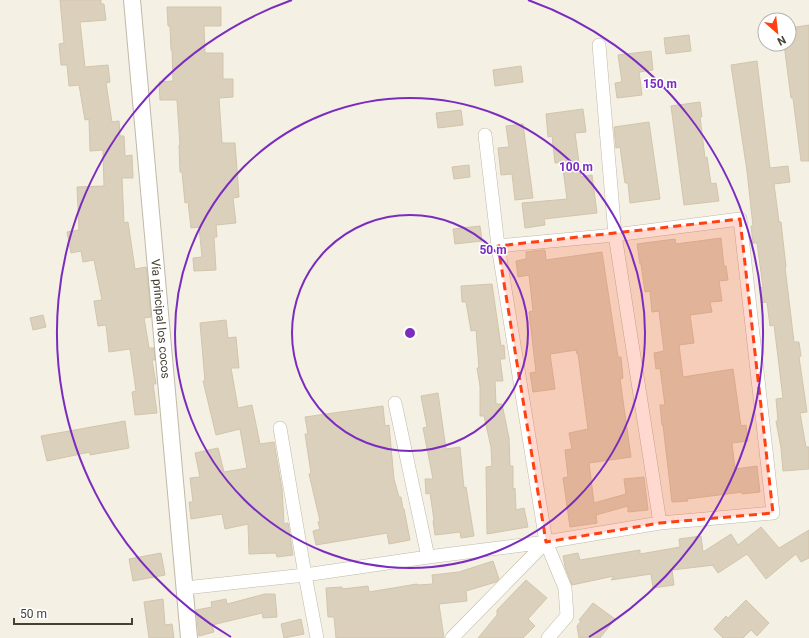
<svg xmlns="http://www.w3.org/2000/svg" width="809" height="638" font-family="Roboto,sans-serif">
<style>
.building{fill:#dad0bb;stroke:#d3c5ab}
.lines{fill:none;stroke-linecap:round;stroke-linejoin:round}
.minor-casing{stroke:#c1b9a6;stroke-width:14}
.tertiary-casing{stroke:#c1b9a6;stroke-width:18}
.minor{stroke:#fff;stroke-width:13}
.tertiary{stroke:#fff;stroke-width:16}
.marked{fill:#ff4111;fill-opacity:0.2;stroke:#ff4111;stroke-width:3;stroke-dasharray:8 5;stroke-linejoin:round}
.ring{fill:none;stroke:#7b2cbf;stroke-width:2}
.labels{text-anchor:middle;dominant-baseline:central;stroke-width:3;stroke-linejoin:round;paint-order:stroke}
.street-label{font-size:12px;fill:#474133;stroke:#fff}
.centre{fill:#7b2cbf;stroke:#fff;stroke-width:2}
.ring-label{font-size:12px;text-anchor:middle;font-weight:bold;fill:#7b2cbf;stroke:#fff;stroke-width:3;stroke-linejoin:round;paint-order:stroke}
</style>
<rect width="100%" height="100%" fill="#f4f0e4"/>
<path class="building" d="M60 0H101V4H104L106 20 80 22 85 67 108 65 110 82 106 83 112 122 119 121 120 136H124L125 156 132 155 133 178H122L124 223 128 222 135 269 146 267 147 272 151 317 144 318 149 348H154L155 360H152L156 384H153L157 413 135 415 132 392 136 391 130 349 109 352 106 325 98 326 94 301 102 300 94 260 83 262 81 251 71 253 67 232 79 230 77 187 104 186 103 150 90 151 89 119 85 120 79 85 69 86 67 65H61L59 44 64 43Z
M167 7H221V26H204L205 53H223V79H233V97L219 98 222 143H235L239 197 233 198 236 223 216 225 217 237H214L216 270 194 271 193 258 202 257 199 227 191 228 188 202 185 203 182 172H180L179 145H180L177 100H160L159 82 173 81 172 50H171L170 26H168Z
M809 25V161H801L793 98H791L784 44H789V28Z
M689 35 691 51 666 54 664 38Z
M651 51 653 70 639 72 642 95 617 98 615 83 622 82 618 55Z
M757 61 770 168 788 166 790 182 774 184 779 222H781L786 267H785L794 342H799L801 356 799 357 807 412 800 413 806 447H809V469L783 471 781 448 776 421H778L776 399 783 398 774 325 770 326 767 302 761 303 760 288 763 287 757 243H753L751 226H753L747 171 731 65Z
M521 66 523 82 495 86 493 70Z
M700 102 702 117H700L705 158 707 157 711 184 716 183 719 201 684 205 671 106Z
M583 109 586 132 575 133 581 177 592 175 597 213 544 219 545 225 525 228 522 203 567 199 562 162 555 163 552 136 548 137 546 114Z
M461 110 463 125 438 128 436 113Z
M649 122 660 199 630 203 628 183H625L620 147 616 148 614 127Z
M523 124 533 198 515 200 512 174 501 175 498 148 509 147 506 126Z
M469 165 470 177 454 179 452 167Z
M480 226 482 241 455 244 453 229Z
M721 238 724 266H726L728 280 719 281 722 301 710 302 712 312 690 315 694 343 679 345 683 377 733 369 741 426 746 425 748 441 732 443 735 469 757 466 760 492 742 494V492L719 495 687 499 688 501 672 502 663 425H662L660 405H665L660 368 656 369 654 353 664 351 659 311 652 312 650 291 645 292 641 264H640L637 244 675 239 676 244Z
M541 250H545L546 260 602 252 618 357H621L623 378 620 379 631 457 589 463 594 503 626 494 624 479 644 477 648 510 628 512V506L596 515 597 523 570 527 563 478 568 477 565 450 572 449 569 433 588 429 578 354H577L576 350 550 354 555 389 533 392 530 373 536 372 529 312 533 311 529 275 518 277 516 261 526 259V252Z
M492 284 501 346 504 345 505 359H500L503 381H495L496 404H502L509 438 510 466H513V489L515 488 516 510 524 508 528 527 487 534 486 467 492 466 491 447 484 416H480V386L477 368H479L476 330 471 331 466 302H462L461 286Z
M43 315 46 327 33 330 30 318Z
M226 320 228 338 236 337 239 368H231L238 408 252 405 260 444 274 442 282 489 284 524 288 523 293 555 277 557 276 553 249 554 248 524 225 529 222 514 191 519 189 502H193L190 478 200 477 195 453 218 448 224 472 247 468 240 429 216 435 203 381H205L200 323Z
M438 393 446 449 460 447 464 488 466 487 474 536 461 538 460 532 435 535 433 521 434 520 430 493 426 494 425 479H433L423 428 427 427 421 396Z
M383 406 385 426 389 425 394 479 399 497H401L403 509H404L410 540 389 544 387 533 316 545 313 531 320 529 318 522 320 521 309 474 311 473 305 434H308L305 417Z
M125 421 129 448 90 455V452L47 461 41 436Z
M761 527 779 548 809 530V558L801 562 796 554 766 579 747 554 718 573 713 566 714 565 672 570 674 585 653 588 651 574 611 580 614 576 572 585 565 567 563 556 578 553 580 560 640 550V554L680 547 679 539 701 536 703 552 731 534 738 545Z
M161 553 165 575 133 581 129 559Z
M493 561 499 579 496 582 466 591 467 601 439 604 444 638H336L334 617H328L326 588 342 587V589L368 586 369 592 417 584 418 585 433 584 432 575 459 572Z
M526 580 547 598 528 619 535 626 523 638H478L497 615V610Z
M265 594H275L277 617 263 618 262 613 212 625 214 632 199 636 196 610 212 607 211 602 226 599 227 604Z
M163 599 165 625 172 624 174 638H149L144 602Z
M746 600 769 623 757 636 751 630 743 638H723L714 629 726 616 728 618Z
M593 603 615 619 600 638H579L577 626 581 621 579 620Z
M301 619 304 634 284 638 281 624Z"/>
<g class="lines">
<g class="minor-casing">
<path id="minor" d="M599 45 615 235 660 523
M485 135 498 246 546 542 565 588 567 616 548 638
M395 403 428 557
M280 428 305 575 317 638
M185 588 305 575 428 557 546 542 660 523 773 513 740 219 615 235 498 246
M452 638 546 542"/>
</g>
<g class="tertiary-casing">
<g id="tertiary">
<path id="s1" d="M132 0 189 638"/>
</g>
</g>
<use href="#minor" class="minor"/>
<use href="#tertiary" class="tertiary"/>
</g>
<path class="marked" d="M740 219 773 513 660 523 546 542 498 246Z"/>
<g class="ring">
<circle cx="410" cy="333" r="118"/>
<circle cx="410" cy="333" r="235"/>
<path d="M231 637A353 353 0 0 1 292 0M528 0A353 353 0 0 1 589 637"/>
</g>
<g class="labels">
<g class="street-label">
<text stroke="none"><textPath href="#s1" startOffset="320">Vía principal los cocos</textPath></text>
</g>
</g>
<circle cx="410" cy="333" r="6" class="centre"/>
<g class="ring-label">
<text x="660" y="88">150 m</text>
<text x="576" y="171">100 m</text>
<text x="493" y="254">50 m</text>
</g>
<g transform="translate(777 32) rotate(152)"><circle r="19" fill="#ffffff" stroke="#b5b3ad"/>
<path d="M0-3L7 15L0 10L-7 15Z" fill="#ff4111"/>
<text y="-6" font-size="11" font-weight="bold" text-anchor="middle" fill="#474133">N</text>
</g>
<path d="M14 618v6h118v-6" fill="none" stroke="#474133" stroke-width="2"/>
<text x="20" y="618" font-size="12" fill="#474133" stroke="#ffffff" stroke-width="3" paint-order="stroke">50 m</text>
</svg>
